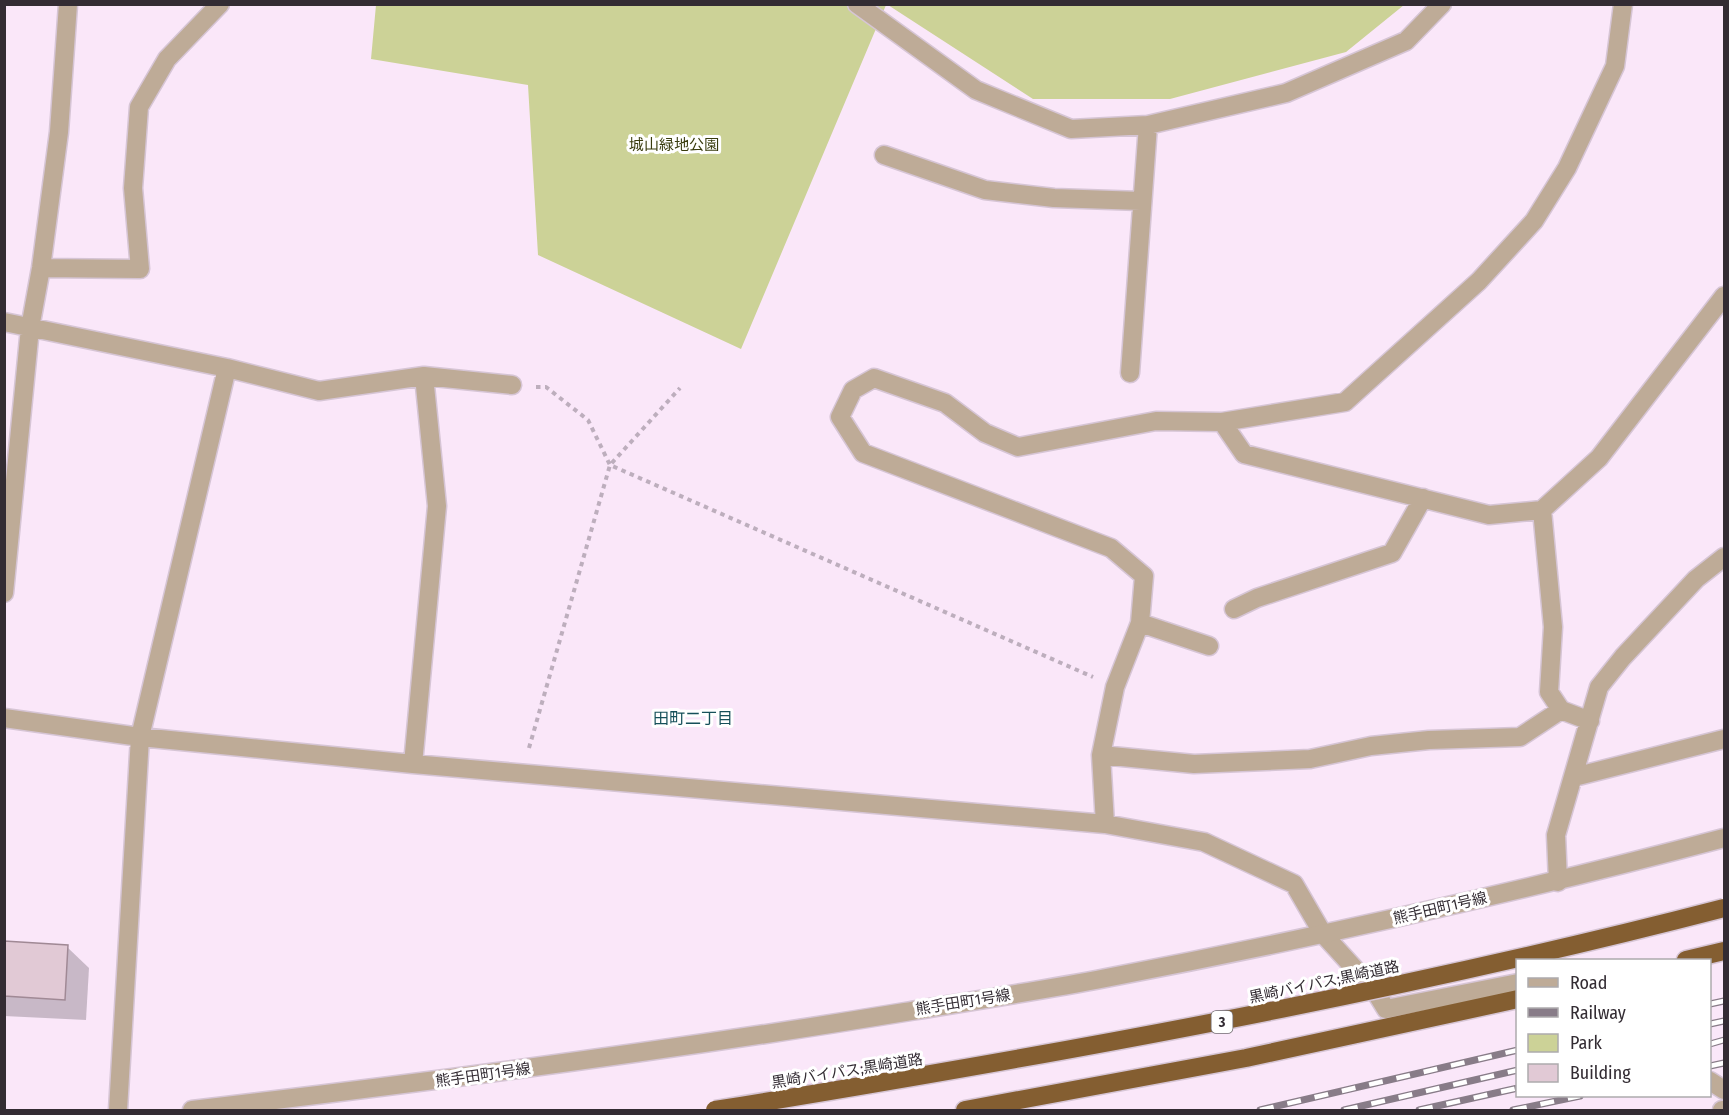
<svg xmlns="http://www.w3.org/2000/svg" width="1729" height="1115" font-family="'Fira Sans Condensed','Noto Sans JP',sans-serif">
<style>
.green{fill:#ccd297}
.shadow{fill:#0003}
.building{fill:#e1c9d5;stroke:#a08995;stroke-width:1.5}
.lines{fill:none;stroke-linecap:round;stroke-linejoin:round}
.minor-casing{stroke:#d6c5d5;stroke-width:21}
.tertiary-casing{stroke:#d6c5d5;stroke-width:21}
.motorway-casing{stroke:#d6c5d5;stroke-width:21}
.path{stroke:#bdaebd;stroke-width:4;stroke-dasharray:4.5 4.5;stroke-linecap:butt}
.minor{stroke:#beab97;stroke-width:18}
.tertiary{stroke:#beab97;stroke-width:18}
.motorway{stroke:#845e31;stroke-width:18}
.rail-casing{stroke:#887c88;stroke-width:7}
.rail{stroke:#fff;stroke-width:4.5;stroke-dasharray:14;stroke-linecap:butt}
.motorway-bridge-casing{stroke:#d6c5d5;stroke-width:21;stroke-linecap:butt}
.motorway-bridge{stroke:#845e31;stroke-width:18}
.labels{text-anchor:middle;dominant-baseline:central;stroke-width:6;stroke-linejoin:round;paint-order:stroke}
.shield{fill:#fff;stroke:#706b70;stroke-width:1.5}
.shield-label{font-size:14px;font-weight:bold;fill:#332c33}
.park-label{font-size:15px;fill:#393c0e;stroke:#fff}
.street-label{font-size:15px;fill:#332c33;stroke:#fff}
.neighbourhood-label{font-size:16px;fill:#16505a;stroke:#fff}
</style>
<rect width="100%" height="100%" fill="#fae7f9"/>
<path class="green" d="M376 5H886L741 349 538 255 528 85 371 59Z
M888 5H1404L1346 52 1170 99H1033Z"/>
<path class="shadow" d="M4 943 67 947 89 968 86 1020 4 1016Z"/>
<path class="building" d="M4 941 68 945 65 1000 4 996Z"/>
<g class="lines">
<g class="minor-casing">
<path id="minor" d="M857 4 976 90 1071 129 1148 125 1286 93 1406 41 1442 4
M884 155 985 190 1054 198 1141 201
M41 268 140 269 133 188 139 107 167 59 220 4
M4 322 227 368 319 391 424 376 512 385
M1130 373 1148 125
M1222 422 1244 454 1489 515 1542 510
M4 593 30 328 41 268 59 132 68 4
M1234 609 1257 598 1392 553 1423 498
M1140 623 1209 646
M4 718 140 737 413 764 1105 824 1204 842 1294 884 1323 934 1375 991 1386 1009 1518 983
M1590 721 1561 710 1549 692 1553 627 1542 510 1599 458 1724 296
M1101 755 1194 764 1310 759 1371 746 1429 740 1520 737 1561 710
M413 764 437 506 424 376
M1574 777 1724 739
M1105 824 1101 755 1115 687 1140 623 1144 576 1111 548 863 453 840 417 853 390 874 378 945 403 985 433 1018 447 1156 421 1222 422 1345 402 1479 281 1534 221 1567 168 1615 66 1623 4
M1558 882 1556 835 1599 687 1623 657 1696 579 1724 557
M1710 1081 1724 1090
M118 1110 140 737 227 368
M1722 1110H1724"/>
</g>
<g class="tertiary-casing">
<path id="tertiary" d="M192 1110C430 1082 668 1051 905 1012 972 1001 1039 991 1106 978 1314 938 1520 892 1724 838"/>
</g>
<g class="motorway-casing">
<path id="motorway" d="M1686 960 1724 951
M965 1110 1246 1058 1518 999"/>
</g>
<path class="path" d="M536 387H546L588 420 610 465 1093 677
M529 748 610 465 680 388"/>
<use href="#minor" class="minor"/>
<use href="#tertiary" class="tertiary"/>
<use href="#motorway" class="motorway"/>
<g class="rail-casing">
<path id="rail" d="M1710 1004 1724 1001
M1710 1024 1724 1021
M1710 1044 1724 1040
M1710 1066 1724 1063
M1260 1110 1518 1050
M1344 1110 1518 1070
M1419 1110 1518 1088
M1513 1110 1580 1096"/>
</g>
<use href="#rail" class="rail"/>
<g class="motorway-bridge-casing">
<path id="motorway-bridge" d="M715 1110C1054 1055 1392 994 1724 908"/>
</g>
<use href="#motorway-bridge" class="motorway-bridge"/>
</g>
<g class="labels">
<rect class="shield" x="1211.5" y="1011" width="21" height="22" rx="4.5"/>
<g class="shield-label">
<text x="1222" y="1022">3</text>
</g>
<g class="park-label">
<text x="674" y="145">城山緑地公園</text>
</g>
<g class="street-label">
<text transform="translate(1440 908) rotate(-13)">熊手田町1号線</text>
<text transform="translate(1324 982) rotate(-12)">黒崎バイパス;黒崎道路</text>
<text transform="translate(963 1002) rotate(-9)">熊手田町1号線</text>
<text transform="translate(847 1071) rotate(-9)">黒崎バイパス;黒崎道路</text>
<text transform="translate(483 1075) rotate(-8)">熊手田町1号線</text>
</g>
<g class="neighbourhood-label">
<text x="693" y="718">田町二丁目</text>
</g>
</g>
<rect width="1729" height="1115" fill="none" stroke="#332c33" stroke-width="12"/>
<rect x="1516" y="959" width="195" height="138" fill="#ffffff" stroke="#adabad" stroke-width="1.5"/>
<rect x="1528" y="978" width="30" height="9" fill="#beab97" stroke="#adabad" stroke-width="1.5"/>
<text x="1570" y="989" font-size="18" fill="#332c33">Road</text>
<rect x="1528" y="1008" width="30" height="9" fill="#887c88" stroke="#adabad" stroke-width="1.5"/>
<text x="1570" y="1019" font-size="18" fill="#332c33">Railway</text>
<rect x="1528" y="1034" width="30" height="18" fill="#ccd297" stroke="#adabad" stroke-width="1.5"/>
<text x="1570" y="1049" font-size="18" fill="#332c33">Park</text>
<rect x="1528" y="1064" width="30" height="18" fill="#e1c9d5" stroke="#adabad" stroke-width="1.5"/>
<text x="1570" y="1079" font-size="18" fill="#332c33">Building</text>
</svg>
